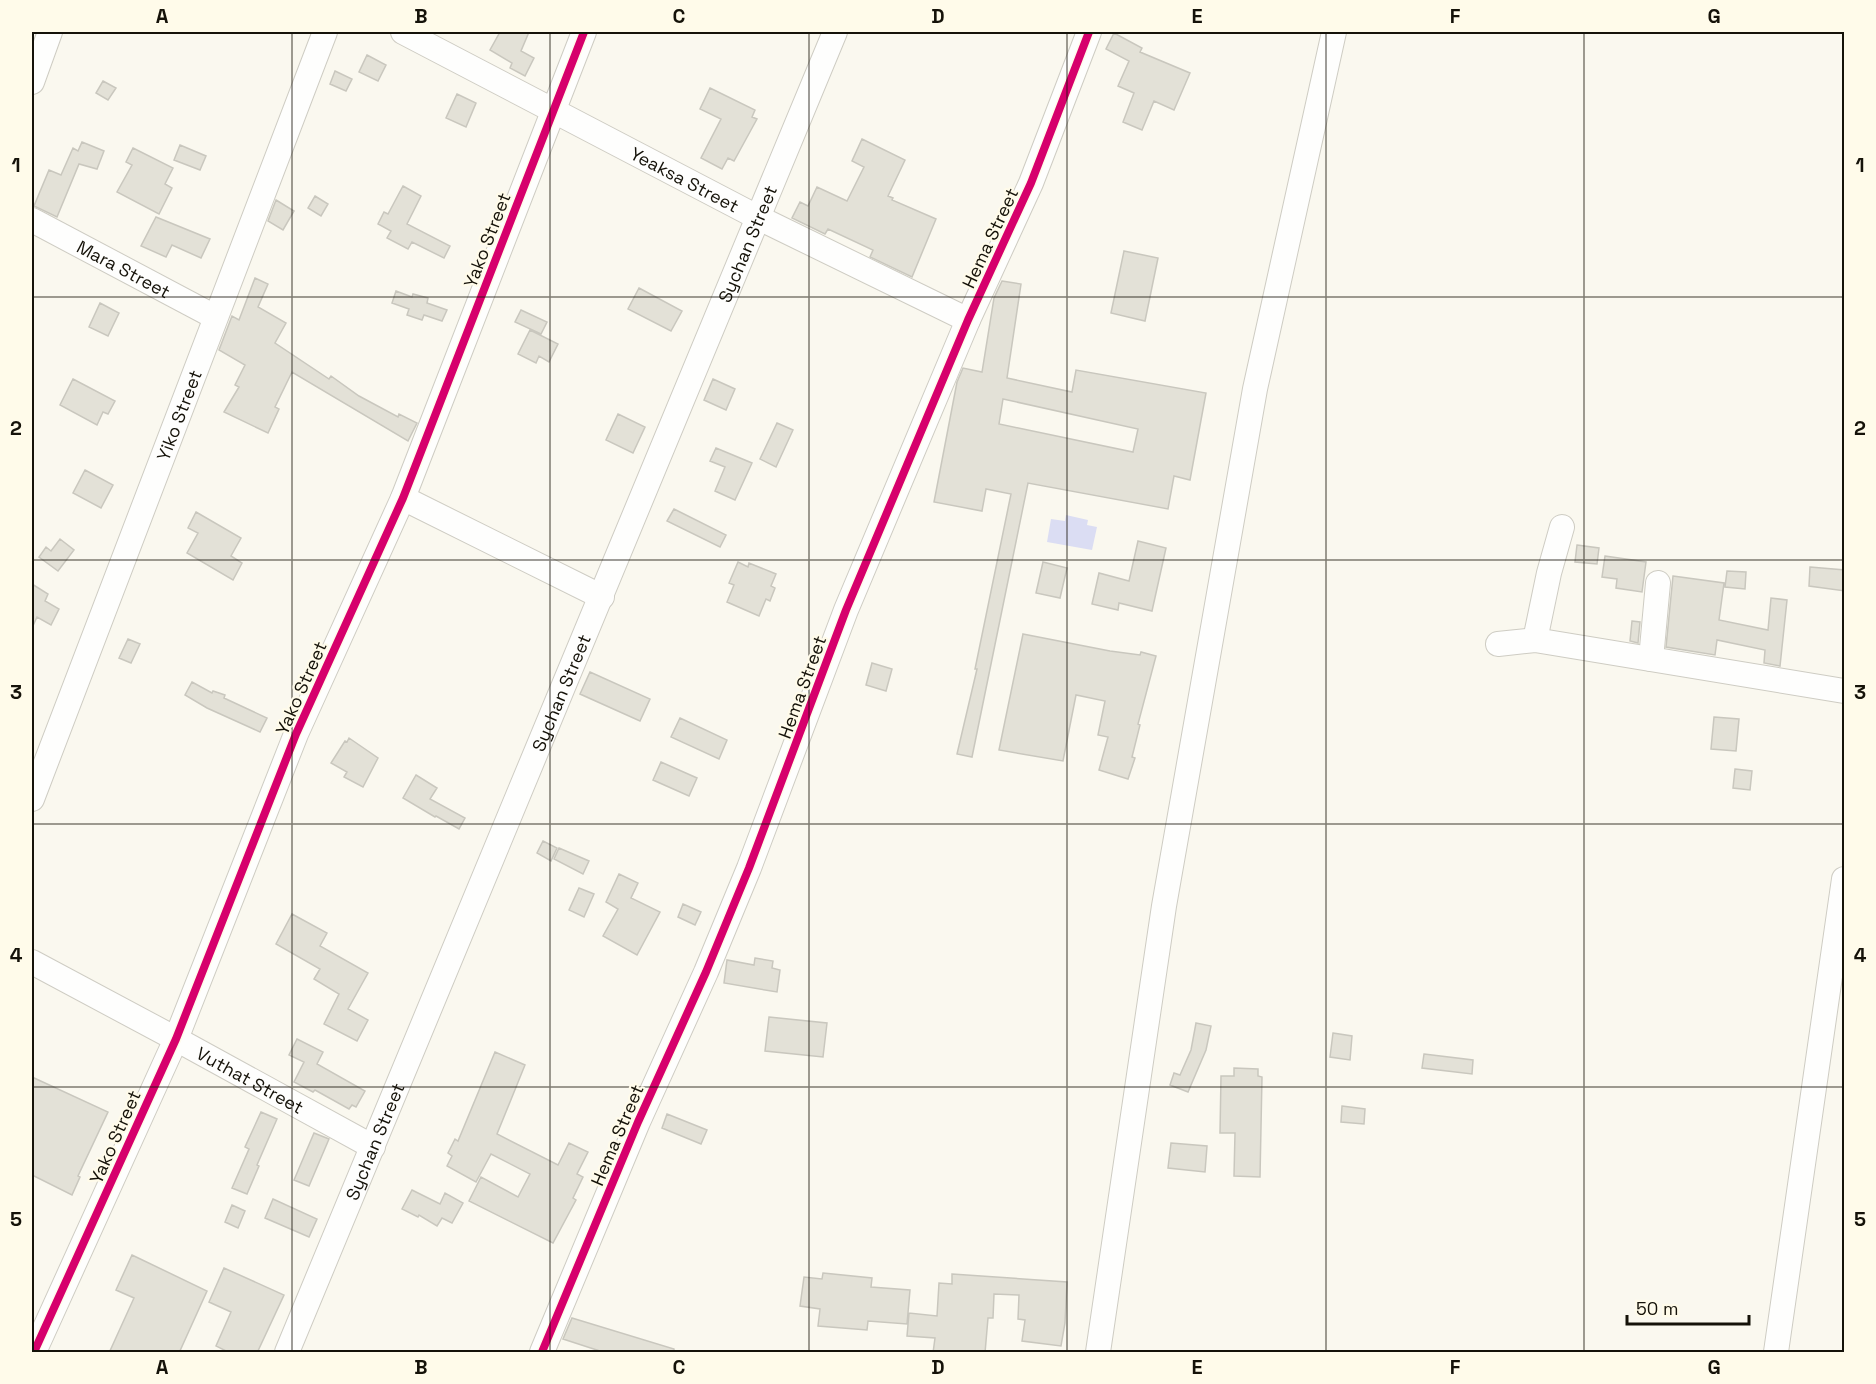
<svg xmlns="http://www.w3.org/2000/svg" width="1876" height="1384" font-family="'Space Grotesk',sans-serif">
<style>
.water{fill:#dbddf3}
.building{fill:#e3e1d7;stroke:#c9c7be;stroke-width:1.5;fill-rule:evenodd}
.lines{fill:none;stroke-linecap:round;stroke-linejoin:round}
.minor-casing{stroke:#ceccc3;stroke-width:26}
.minor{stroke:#fefefd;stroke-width:24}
.cycleway-casing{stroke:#fffbea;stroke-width:11}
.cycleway{stroke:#d6006c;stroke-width:8}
.grid{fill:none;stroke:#151209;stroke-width:1.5;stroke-opacity:0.55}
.labels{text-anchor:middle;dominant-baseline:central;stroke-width:4.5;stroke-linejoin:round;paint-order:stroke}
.street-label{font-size:18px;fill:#151209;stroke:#fffbea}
.neatline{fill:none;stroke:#151209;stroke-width:2}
.grid-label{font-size:20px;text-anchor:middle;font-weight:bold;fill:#151209}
</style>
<rect width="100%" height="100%" fill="#faf8ef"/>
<path class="water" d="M1066 515 1088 520 1087 525 1097 527 1092 550 1047 542 1051 519 1065 521Z"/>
<path class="building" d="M500 32H529L521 51 534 58 525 76 510 68 512 63 490 50Z
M1114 33 1142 48 1140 52 1190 73 1174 110 1154 101 1142 130 1123 122 1134 93 1118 86 1129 61 1106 49Z
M367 55 386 65 378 81 359 72Z
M335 71 352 79 346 91 330 84Z
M103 81 116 88 108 100 96 93Z
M710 88 755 110 752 117 757 119 734 161 728 158 722 169 701 158 721 119 700 109Z
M457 94 476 103 466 127 446 118Z
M862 139 905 160 888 196 893 198 892 200 936 219 912 277 870 257 873 250 828 229 825 234 792 218 800 202 808 206 817 187 847 201 864 167 852 161Z
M82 142 104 151 97 169 79 164 57 217 34 206 49 170 61 175 73 148 78 151Z
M180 145 206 156 200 170 174 160Z
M133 148 173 168 165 184 172 188 159 214 117 192 132 165 126 162Z
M403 186 421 196 407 224 450 246 444 258 412 242 408 249 387 238 391 231 378 224 384 212 388 214Z
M315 196 328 204 321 216 308 208Z
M276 200 294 211 283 230 268 221Z
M156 217 210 239 201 258 172 245 166 257 141 246Z
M1124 251 1158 258 1145 321 1111 313Z
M255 278 268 284 258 307 286 323 275 343 329 379 331 376 359 396 398 417 399 414 417 423 408 441 292 372 275 407 279 409 268 433 224 412 239 387 235 385 245 365 219 350 232 316 239 320Z
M1002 281 1021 284 1007 378 1072 392 1076 370 1206 393 1190 480 1174 476 1168 509 1028 483 972 757 957 754 977 669H975L1011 494 986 489 982 511 934 502 957 382 963 368 982 372 994 298ZM1003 399 1138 429 1133 452 999 424Z
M639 288 682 311 671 331 628 309Z
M396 291 412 297 413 294 428 298 427 303 447 310 442 321 424 315 422 320 407 315 409 309 392 303Z
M100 303 119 313 108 336 89 327Z
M521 310 547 322 541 334 515 322Z
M530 330 558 344 549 362 539 356 536 363 518 354Z
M73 379 115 401 108 414 103 412 97 425 60 405Z
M713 379 735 389 726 410 704 400Z
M618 414 645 427 633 453 606 440Z
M777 423 793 430 776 467 760 459Z
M716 448 752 463 735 500 715 491 725 467 710 461Z
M85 470 113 485 101 508 73 493Z
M674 509 726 535 720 547 667 521Z
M196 512 241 538 231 556 242 563 233 580 187 553 198 533 188 528Z
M60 539 74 550 58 571 39 557 46 547 51 551Z
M1138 541 1166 548 1152 611 1119 603 1118 610 1092 604 1099 573 1129 581Z
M1577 545 1599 548 1597 564 1575 562Z
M1605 556 1646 562 1642 592 1616 588 1617 579 1602 577Z
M738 562 748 567 749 563 776 574 771 586 775 588 770 601 766 599 759 616 727 602 734 585 729 583Z
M1043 562 1067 568 1060 598 1036 593Z
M1810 567 1845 570V591L1809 586Z
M1727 571 1746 572 1745 589 1725 587Z
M1673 576 1724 583 1719 620 1768 630 1771 598 1787 600 1780 666 1764 663 1765 650 1717 640 1715 655 1666 647Z
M32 584 48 594 45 601 59 609 51 625 37 617 32 628Z
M1632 621 1640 622 1638 643 1630 641Z
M1023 634 1110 651 1140 655 1141 652 1156 656 1138 724 1140 725 1132 757 1135 758 1128 779 1099 770 1108 737 1098 735 1105 701 1076 695 1063 761 999 750Z
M128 639 140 644 131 663 119 658Z
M872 663 892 669 886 691 866 685Z
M590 672 650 699 640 721 580 694Z
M192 682 212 693 213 691 225 695 224 698 267 718 260 732 207 708 185 695Z
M1714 717 1739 719 1736 751 1711 749Z
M680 718 727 740 719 759 671 737Z
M349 738 378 758 363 787 344 777 347 772 331 763 345 741 347 742Z
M661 762 697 778 689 796 653 780Z
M1735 769 1752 771 1750 790 1733 788Z
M416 775 437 788 430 799 465 818 459 829 436 816 435 817 403 798Z
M543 841 557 848 551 861 537 853Z
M559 848 589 861 583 874 554 859Z
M619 874 638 883 631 898 660 912 637 955 603 936 618 909 606 902Z
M579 888 594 894 584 917 569 910Z
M683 904 701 912 695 925 678 917Z
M292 914 327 933 320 946 368 973 348 1009 368 1020 357 1041 324 1024 339 994 314 979 320 969 276 944Z
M755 958 773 961 772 968 780 970 777 992 724 983 727 960 754 965Z
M769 1017 827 1023 823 1057 765 1051Z
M1196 1023 1211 1026 1206 1050 1188 1092 1170 1085 1174 1073 1180 1075 1191 1050Z
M1333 1033 1352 1036 1350 1060 1330 1057Z
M297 1039 323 1052 317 1064 365 1091 356 1107 352 1105 349 1109 315 1090 313 1092 294 1082 304 1062 289 1055Z
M495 1052 525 1065 497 1134 558 1165 569 1143 588 1152 577 1174 583 1177 573 1198 576 1200 553 1243 469 1201 481 1177 518 1197 530 1174 491 1154 476 1182 447 1166 452 1156 448 1153 455 1139 458 1141Z
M1424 1054 1473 1060 1472 1074 1422 1068Z
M1234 1068 1258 1069V1076L1262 1077 1260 1177 1234 1176 1235 1133H1220L1221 1076H1234Z
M32 1077 108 1112 78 1176 80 1177 72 1195 32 1175Z
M1342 1106 1365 1109 1364 1124 1341 1122Z
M261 1112 277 1119 257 1165 259 1166 247 1194 232 1188 249 1149 245 1147Z
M667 1114 707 1130 701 1144 662 1128Z
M314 1133 329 1139 309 1186 294 1180Z
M1171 1143 1207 1146 1205 1172 1168 1168Z
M412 1190 440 1204 445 1193 463 1203 452 1223 442 1218 437 1226 419 1215 418 1217 402 1209Z
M273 1199 317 1219 309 1237 265 1218Z
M232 1205 245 1211 238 1228 225 1222Z
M132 1255 207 1291 179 1353H109L134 1298 116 1290Z
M224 1268 284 1295 257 1353H230L216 1346 231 1312 209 1302Z
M823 1273 872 1278 871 1287 910 1290 907 1324 868 1321 867 1330 818 1326 820 1309 800 1306 804 1277 822 1279Z
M952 1274 1067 1282 1065 1323 1061 1346 1022 1341 1025 1320 1018 1319 1019 1295 994 1294 993 1318H988L985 1353H933L935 1338 907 1336 909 1313 937 1316 939 1283 952 1284Z
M572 1318 674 1349V1353H606L563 1339Z"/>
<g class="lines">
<g class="minor-casing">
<g id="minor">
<path id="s1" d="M403 32 759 218 968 320"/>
<path d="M32 82 50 32"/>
<path id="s2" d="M32 220 215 317"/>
<path d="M403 498 602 597"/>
<path d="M1535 640 1549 573 1562 527"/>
<path d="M1498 644 1535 640 1844 691"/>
<path d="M1651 659 1658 583"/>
<path id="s3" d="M32 799 325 32"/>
<path id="s4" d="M32 962 176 1039 373 1147"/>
<path d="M34 1352 176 1039 296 734 403 498 584 32"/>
<path id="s5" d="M287 1352 835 32"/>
<path d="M542 1352 638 1122 706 972 749 868 846 610 968 320 1031 183 1089 32"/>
<path d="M1098 1352 1164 906 1255 389 1334 32"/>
<path d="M1776 1352 1844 879"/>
</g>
</g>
<use href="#minor" class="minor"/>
<g class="cycleway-casing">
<path id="cycleway" d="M34 1352 176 1039 296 734 403 498 584 32
M542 1352 638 1122 706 972 749 868 846 610 968 320 1031 183 1089 32"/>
</g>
<use href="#cycleway" class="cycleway"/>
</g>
<path class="grid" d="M292 32V1352M550 32V1352M809 32V1352M1067 32V1352M1326 32V1352M1584 32V1352M32 297H1844M32 560H1844M32 824H1844M32 1087H1844"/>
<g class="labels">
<g class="street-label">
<text stroke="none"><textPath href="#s1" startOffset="318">Yeaksa Street</textPath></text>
<text transform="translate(990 238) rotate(-65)">Hema Street</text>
<text transform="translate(487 240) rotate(-69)">Yako Street</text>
<text stroke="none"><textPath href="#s5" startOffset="1200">Sychan Street</textPath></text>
<text stroke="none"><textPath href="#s2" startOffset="104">Mara Street</textPath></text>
<text stroke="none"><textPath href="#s3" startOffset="411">Yiko Street</textPath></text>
<text transform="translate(802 687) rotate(-70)">Hema Street</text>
<text transform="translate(301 688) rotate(-66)">Yako Street</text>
<text stroke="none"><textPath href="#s5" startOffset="714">Sychan Street</textPath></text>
<text stroke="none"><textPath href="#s4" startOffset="248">Vuthat Street</textPath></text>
<text transform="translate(617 1135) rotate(-67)">Hema Street</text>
<text transform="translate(115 1137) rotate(-66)">Yako Street</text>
<text stroke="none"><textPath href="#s5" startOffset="228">Sychan Street</textPath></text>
</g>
</g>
<rect width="1876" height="1384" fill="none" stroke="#fffbea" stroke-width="66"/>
<path d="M1627 1315v9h122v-9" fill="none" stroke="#151209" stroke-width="3"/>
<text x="1636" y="1315" font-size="18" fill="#151209" stroke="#fffbea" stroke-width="4.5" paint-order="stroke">50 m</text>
<rect x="33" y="33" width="1810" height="1318" class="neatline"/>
<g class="grid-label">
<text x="162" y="23">A</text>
<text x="421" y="23">B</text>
<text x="679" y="23">C</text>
<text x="938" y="23">D</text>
<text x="1197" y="23">E</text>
<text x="1455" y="23">F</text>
<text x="1714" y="23">G</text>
<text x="16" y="172">1</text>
<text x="1860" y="172">1</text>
<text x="16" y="435">2</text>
<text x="1860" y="435">2</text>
<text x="16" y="699">3</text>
<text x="1860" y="699">3</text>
<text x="16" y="962">4</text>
<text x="1860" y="962">4</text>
<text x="16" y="1226">5</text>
<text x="1860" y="1226">5</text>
<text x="162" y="1374">A</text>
<text x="421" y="1374">B</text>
<text x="679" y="1374">C</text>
<text x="938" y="1374">D</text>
<text x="1197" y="1374">E</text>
<text x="1455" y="1374">F</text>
<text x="1714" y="1374">G</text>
</g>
</svg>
